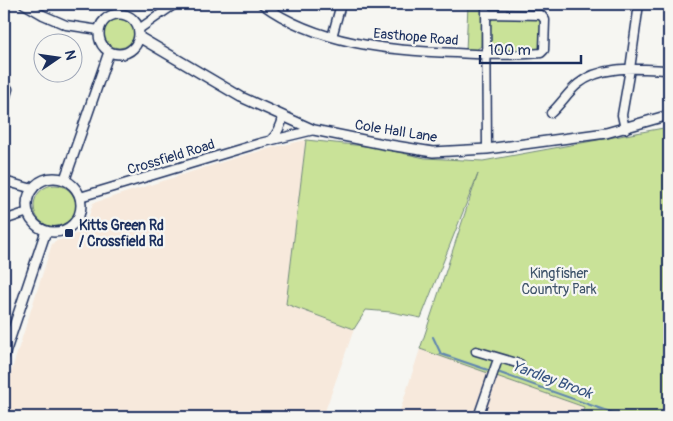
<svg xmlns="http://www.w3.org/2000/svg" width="673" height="421" font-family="Pangolin,sans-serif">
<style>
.built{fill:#f7e9dc}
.green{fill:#c9e298;stroke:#72887b}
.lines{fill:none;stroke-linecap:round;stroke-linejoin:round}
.stream{stroke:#5e85b0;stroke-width:2}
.minor-casing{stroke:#1b2f5e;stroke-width:11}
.tertiary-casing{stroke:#1b2f5e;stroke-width:12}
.minor{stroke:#f6f6f2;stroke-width:8}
.tertiary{stroke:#f6f6f2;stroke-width:9}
.poi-dot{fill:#1b2f5e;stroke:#f6f6f2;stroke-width:2}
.labels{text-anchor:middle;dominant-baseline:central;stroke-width:4.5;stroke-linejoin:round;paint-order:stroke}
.street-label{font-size:14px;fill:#1b2f5e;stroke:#f6f6f2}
.poi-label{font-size:14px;font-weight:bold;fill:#1b2f5e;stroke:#f6f6f2;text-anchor:start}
.park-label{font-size:14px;fill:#3e536a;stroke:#f6f6f2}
.water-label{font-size:15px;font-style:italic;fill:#375380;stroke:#f6f6f2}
</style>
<rect width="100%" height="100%" fill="#f6f6f2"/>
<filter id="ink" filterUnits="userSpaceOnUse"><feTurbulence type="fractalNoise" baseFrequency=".02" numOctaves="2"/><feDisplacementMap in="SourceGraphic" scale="10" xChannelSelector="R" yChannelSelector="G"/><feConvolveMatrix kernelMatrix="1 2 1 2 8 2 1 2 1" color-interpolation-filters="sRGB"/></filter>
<g filter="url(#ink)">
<path class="built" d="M306 140 286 304 354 329 323 417H4V394L52 244 55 241 68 238 81 231 88 219 93 203 235 158 275 147Z
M420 349 584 407 581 417H398Z"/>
<path class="green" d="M468 4H482L481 46 476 50 466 51Z
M499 17H537L541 20 540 49 538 51H500L492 49 490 45V22L493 18Z
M104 33a15 15 0 1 1 30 0a15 15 0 1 1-30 0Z
M669 127V417H581L584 407 420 349 478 174 421 318 391 312 366 310 354 329 286 304 306 140 374 147 425 158 483 161Z
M34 206a21 21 0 1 1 42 0a21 21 0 1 1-42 0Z"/>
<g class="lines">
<path class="stream" d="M433 337 441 354 488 370
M500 373 624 417"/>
<g class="minor-casing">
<path id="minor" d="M24 4 43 15 66 25 99 30
M262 4C316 44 391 51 456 53 484 55 512 56 541 53L544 50 545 20 541 15 486 14
M486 4 487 149
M139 29 175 4
M332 37 341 4
M4 84 8 89 4 103
M551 113C561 104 568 92 578 84 602 64 640 69 669 70
M625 129 622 115 630 69 639 4
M271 140C278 133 281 127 283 117
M4 181 33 189
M80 197 260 143 314 130
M4 220 28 212
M476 351 520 364
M478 417 498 359"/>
</g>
<g class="tertiary-casing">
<path id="tertiary" d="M99 34a20 20 0 1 1 40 0a20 20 0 1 1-40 0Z
M139 37 241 97 314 130 383 144 433 152 487 149 606 133 669 115
M27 205a27 27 0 1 1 54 0a27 27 0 1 1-54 0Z
M65 179 109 52
M4 356 46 231"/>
</g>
<use href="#minor" class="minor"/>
<use href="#tertiary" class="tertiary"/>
</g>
</g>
<rect class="poi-dot" x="64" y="228" width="10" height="10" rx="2.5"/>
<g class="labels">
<g class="street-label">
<text transform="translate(416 37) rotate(5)">Easthope Road</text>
<text transform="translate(396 131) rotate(9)">Cole Hall Lane</text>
<text transform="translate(171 157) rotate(-17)">Crossfield Road</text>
</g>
<g class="poi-label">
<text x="79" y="225">Kitts Green Rd<tspan x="79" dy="16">/ Crossfield Rd</tspan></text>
</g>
<g class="park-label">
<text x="559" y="273">Kingfisher<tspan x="559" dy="16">Country Park</tspan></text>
</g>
<g class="water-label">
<text transform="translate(552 380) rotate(20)">Yardley Brook</text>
</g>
</g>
<rect width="673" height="421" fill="none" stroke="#f6f6f2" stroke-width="20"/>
<rect x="10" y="10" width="653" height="401" fill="none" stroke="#1b2f5e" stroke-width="2" filter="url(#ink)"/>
<g transform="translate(58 58) rotate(77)"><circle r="24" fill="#f6f6f2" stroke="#9ea6b7"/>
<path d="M0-4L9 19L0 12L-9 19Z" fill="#1b2f5e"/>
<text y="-8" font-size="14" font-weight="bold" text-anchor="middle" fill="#1b2f5e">N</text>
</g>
<path d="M480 55v8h101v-8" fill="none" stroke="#1b2f5e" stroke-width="2.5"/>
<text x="488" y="55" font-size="15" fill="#1b2f5e" stroke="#f6f6f2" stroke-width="4" paint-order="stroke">100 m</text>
</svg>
